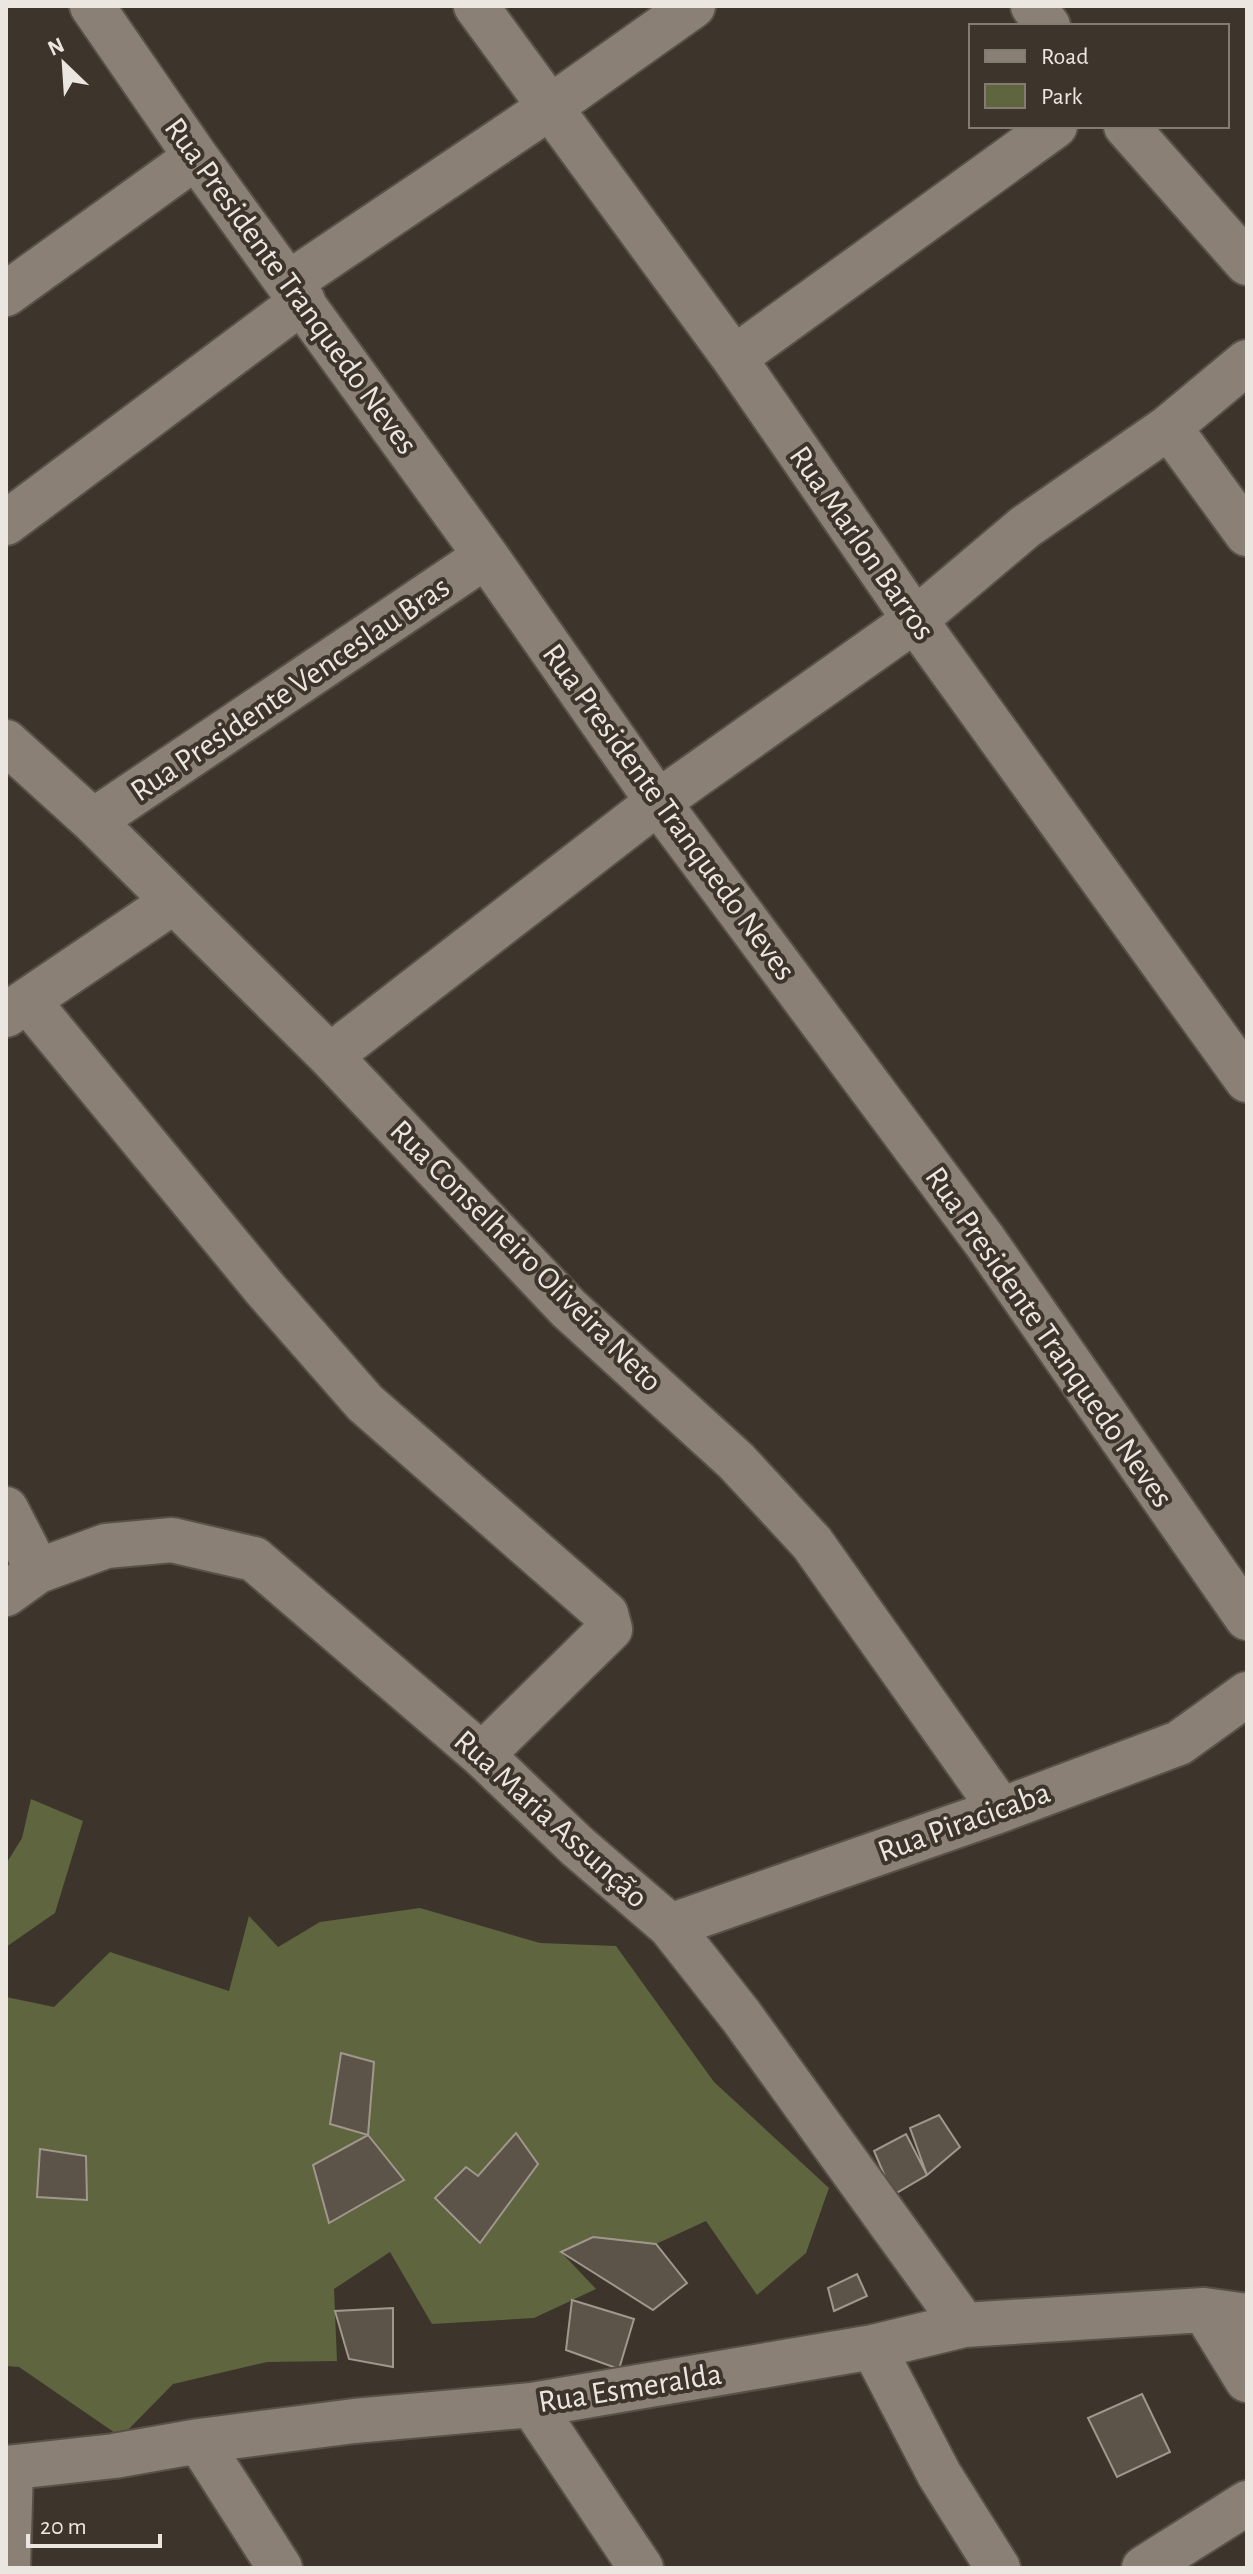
<svg xmlns="http://www.w3.org/2000/svg" width="1253" height="2574" font-family="'Alegreya Sans',sans-serif">
<style>
.green{fill:#5e653f}
.building{fill:#5d5449;stroke:#a1978c;stroke-width:2}
.lines{fill:none;stroke-linecap:round;stroke-linejoin:round}
.minor-casing{stroke:#585148;stroke-width:48}
.minor{stroke:#8a8075;stroke-width:44}
.labels{text-anchor:middle;dominant-baseline:central;stroke-width:8;stroke-linejoin:round;paint-order:stroke}
.street-label{font-size:32px;fill:#ebe6e0;stroke:#3d352b}
</style>
<rect width="100%" height="100%" fill="#3d352b"/>
<path class="green" d="M31 1799 83 1821 55 1913 6 1947V1864L22 1838Z
M420 1908 540 1943 616 1946 714 2082 829 2188 806 2253 757 2295 706 2221 656 2244 593 2237 561 2252 596 2289 534 2318 432 2324 390 2252 334 2289 337 2361 267 2362 173 2384 121 2437 19 2367 6 2366V1997L54 2007 110 1952 229 1991 249 1916 278 1947 320 1922Z"/>
<path class="building" d="M341 2053 374 2062 368 2135 330 2124Z
M939 2115 960 2147 927 2175 910 2128Z
M516 2133 538 2164 480 2243 435 2198 466 2167 478 2176Z
M906 2134 927 2175 893 2195 874 2151Z
M368 2135 404 2180 329 2223 313 2165Z
M40 2149 86 2156 87 2200 37 2197Z
M593 2237 656 2244 687 2283 653 2310 561 2252Z
M857 2274 867 2296 834 2311 828 2288Z
M572 2300 634 2319 619 2369 566 2350Z
M393 2308V2367L349 2359 335 2311Z
M1142 2394 1170 2452 1117 2477 1088 2418Z"/>
<g class="lines">
<g class="minor-casing">
<path id="minor" d="M92 6 196 157 486 556 658 802 984 1240 1247 1618
M476 6 734 358 915 620 1247 1080
M1033 6 1048 26
M1126 126 1247 263
M289 283 549 108 693 6
M6 294 196 157
M734 358 1055 126
M1169 427 1247 534
M6 523 303 301
M6 742 93 821 330 1056 568 1308 736 1461 812 1543 1001 1810
M93 821 486 556
M28 1001 266 1290 365 1403 606 1614 610 1629 482 1755
M6 1015 173 902
M330 1056 658 802 915 620 1025 527 1169 427 1247 362
M6 1509 38 1571
M6 1594 38 1571 106 1546 172 1540 254 1559 482 1755 577 1846 670 1926 741 2016 964 2325
M670 1926 1001 1810 1179 1743 1247 1694
M1204 2310 1247 2380
M873 2347 939 2474 998 2568
M532 2405 641 2568
M199 2441 280 2568
M6 2468 114 2456 199 2441 354 2421 532 2405 873 2347 964 2325 1204 2310 1247 2316
M8 2568 11 2468
M1144 2568 1247 2503"/>
</g>
<use href="#minor" class="minor"/>
</g>
<g class="labels">
<g class="street-label">
<text transform="translate(291 286) rotate(54)">Rua Presidente Tranquedo Neves</text>
<text transform="translate(862 543) rotate(55)">Rua Marlon Barros</text>
<text transform="translate(290 689) rotate(-34)">Rua Presidente Venceslau Bras</text>
<text transform="translate(669 812) rotate(54)">Rua Presidente Tranquedo Neves</text>
<text transform="translate(526 1256) rotate(45)">Rua Conselheiro Oliveira Neto</text>
<text transform="translate(1049 1337) rotate(55)">Rua Presidente Tranquedo Neves</text>
<text transform="translate(551 1819) rotate(42)">Rua Maria Assunção</text>
<text transform="translate(964 1822) rotate(-20)">Rua Piracicaba</text>
<text transform="translate(630 2388) rotate(-9)">Rua Esmeralda</text>
</g>
</g>
<rect width="1253" height="2574" fill="none" stroke="#ebe6e0" stroke-width="16"/>
<rect x="969" y="24" width="260" height="104" fill="#3d352b" stroke="#837c73" stroke-width="2"/>
<rect x="985" y="50" width="40" height="12" fill="#8a8075" stroke="#837c73" stroke-width="2"/>
<text x="1041" y="64" font-size="24" fill="#ebe6e0">Road</text>
<rect x="985" y="84" width="40" height="24" fill="#5e653f" stroke="#837c73" stroke-width="2"/>
<text x="1041" y="104" font-size="24" fill="#ebe6e0">Park</text>
<g transform="translate(64 64) rotate(335)" stroke="#3d352b" stroke-width="6" paint-order="stroke">
<path d="M0-6L14 30L0 20L-14 30Z" fill="#ebe6e0"/>
<text y="-12" font-size="22" font-weight="bold" text-anchor="middle" fill="#ebe6e0">N</text>
</g>
<path d="M28 2534v12h132v-12" fill="none" stroke="#ebe6e0" stroke-width="4"/>
<text x="40" y="2534" font-size="24" fill="#ebe6e0" stroke="#3d352b" stroke-width="6" paint-order="stroke">20 m</text>
</svg>
